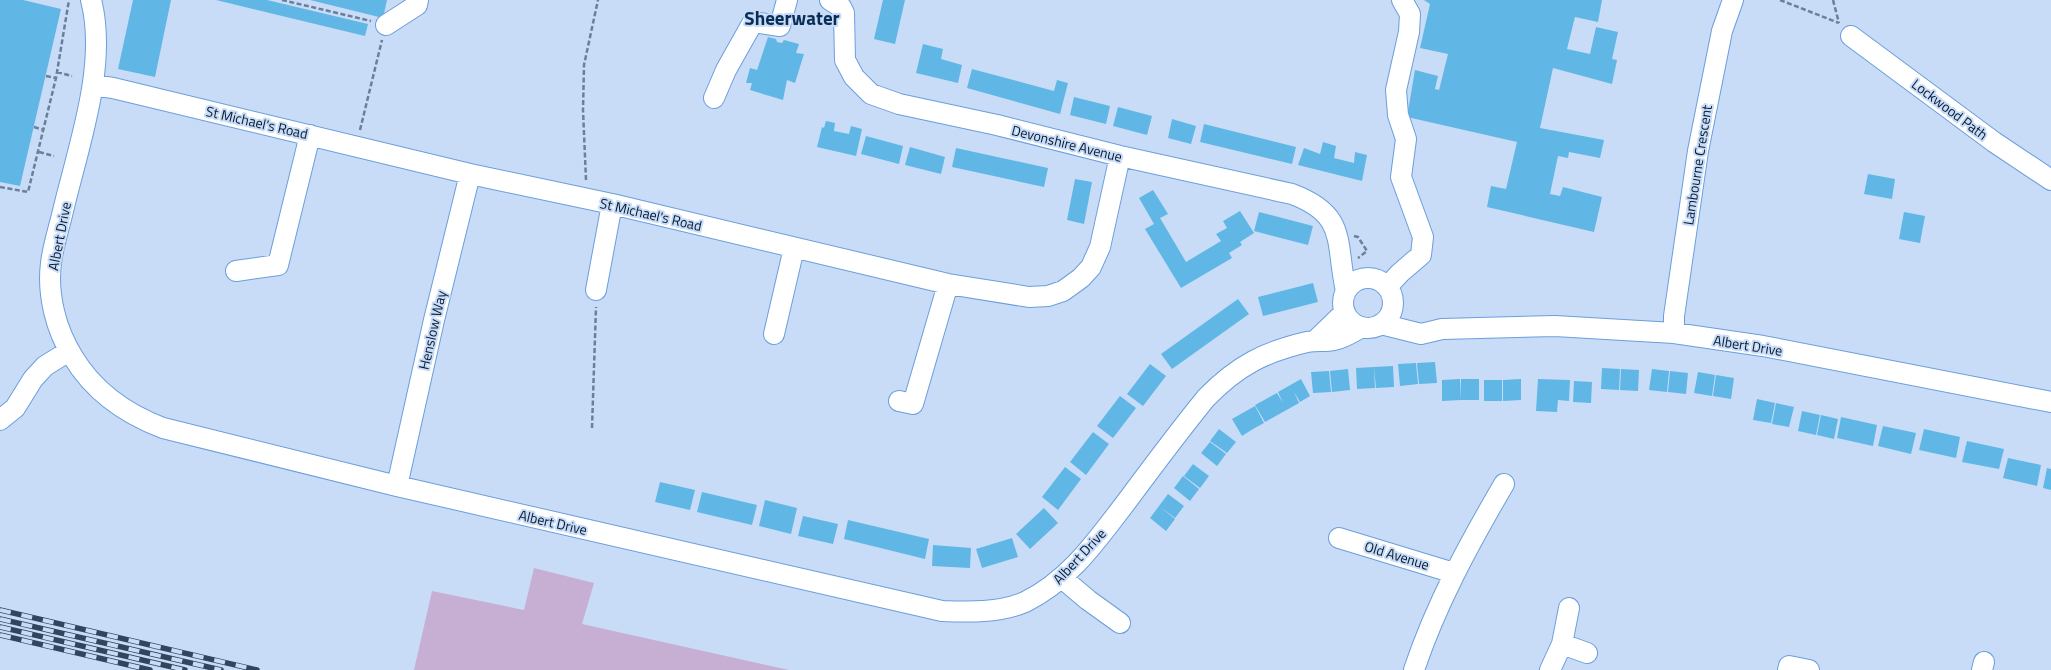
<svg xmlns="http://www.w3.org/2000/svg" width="2051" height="670" font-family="'Titillium Web',sans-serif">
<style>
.green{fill:#c7afd4}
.building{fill:#60b7e6}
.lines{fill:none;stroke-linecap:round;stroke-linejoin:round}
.minor-casing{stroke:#6b9edc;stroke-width:22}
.path{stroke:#6b7f99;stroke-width:2.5;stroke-dasharray:5 2.5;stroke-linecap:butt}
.minor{stroke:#fff;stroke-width:20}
.rail-casing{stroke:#31455e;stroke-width:5.5}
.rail{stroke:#c8dcf7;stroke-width:4;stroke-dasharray:11;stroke-linecap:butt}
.labels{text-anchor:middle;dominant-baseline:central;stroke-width:4;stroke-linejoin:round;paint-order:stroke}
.street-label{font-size:14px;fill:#051931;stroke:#c8dcf7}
.district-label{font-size:19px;font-weight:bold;fill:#082e58;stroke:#c8dcf7}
</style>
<rect width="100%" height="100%" fill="#c8dcf7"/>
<path class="green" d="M534 568 594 583 582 624 789 670H414L432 591 524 610Z"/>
<path class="building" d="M0 0H23L61 9 20 186 0 182Z
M133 0H171L155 77 118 69Z
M216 0H267L368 24 365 36Z
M310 0H387L383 18Z
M883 0H905L895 44 874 39Z
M1424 0H1602L1598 22 1575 17 1567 49 1590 54 1596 27 1618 32 1612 59 1617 60 1612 84 1553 68 1540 128 1604 140 1600 158 1569 152 1568 158 1558 156 1550 194 1560 196 1563 187 1602 197 1594 232 1487 207 1491 186 1506 189 1517 142 1407 117 1415 70 1438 76 1435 89 1439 90 1448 54 1420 48 1430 4Z
M768 37 776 39 777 42 782 43 784 40 799 44 796 53 804 54 795 83 787 80 783 100 750 90 752 83H746L750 68 757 70Z
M923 44 943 49 941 59 962 65 958 83 916 73Z
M972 69 1054 91 1057 80 1068 83 1060 114 967 88Z
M1074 97 1110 106 1106 124 1070 115Z
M1118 107 1152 116 1147 135 1113 126Z
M1172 119 1196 126 1191 144 1168 138Z
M826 121 835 123 834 131 849 134 851 126 862 129 856 156 817 147 822 127 824 128Z
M1204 124 1296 147 1292 164 1200 142Z
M866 136 903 146 899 164 861 154Z
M1323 142 1336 146 1334 158 1354 163 1355 152 1367 155 1362 181 1298 165 1304 148 1320 154Z
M910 147 945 157 941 174 905 165Z
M956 148 1048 168 1044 187 952 167Z
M1868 174 1895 179 1892 199 1864 194Z
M1075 179 1092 182 1084 224 1067 220Z
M1153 190 1168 214 1160 218 1186 262 1221 241 1216 234 1227 228 1223 221 1240 211 1254 233 1240 242 1242 245 1229 253 1232 258 1181 288 1145 229 1154 224 1139 198Z
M1259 212 1313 226 1308 245 1254 231Z
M1904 212 1925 216 1920 243 1899 239Z
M1313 283 1318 302 1263 316 1258 297Z
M1238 299 1249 314 1172 369 1161 354Z
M1435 362 1437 383 1419 384 1417 363Z
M1416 363 1418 384 1400 386 1398 364Z
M1150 364 1166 376 1143 406 1127 394Z
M1393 366 1394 387 1376 388 1374 367Z
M1374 367 1375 388 1357 389 1356 368Z
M1602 368 1620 369 1619 390 1601 389Z
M1348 369 1350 390 1332 392 1330 371Z
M1621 369 1639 370 1638 391 1620 390Z
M1652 369 1669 371 1667 392 1649 390Z
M1329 371 1331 392 1313 393 1311 372Z
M1670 371 1688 373 1686 394 1668 392Z
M1698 372 1715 375 1712 396 1694 393Z
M1716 375 1734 378 1731 399 1713 396Z
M1301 379 1310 396 1300 402 1294 392 1299 403 1265 422 1255 405 1277 393 1283 403 1278 392Z
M1460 379 1461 400 1442 401V380Z
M1461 379H1479V400H1461Z
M1521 379V400L1503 401V380Z
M1538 379 1570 380 1569 401 1558 400 1557 412 1536 411Z
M1484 380H1502V401H1484Z
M1574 381 1592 382 1591 403 1573 402Z
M1120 396 1136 408 1113 438 1097 426Z
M1757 399 1775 403 1771 423 1753 420Z
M1776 403 1794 407 1789 427 1772 424Z
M1255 406 1264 423 1253 429 1246 417 1253 429 1242 436 1232 419Z
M1802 411 1820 415 1816 435 1798 431Z
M1821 415 1838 419 1834 439 1817 435Z
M1841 417 1877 425 1873 446 1837 438Z
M1883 426 1916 433 1911 454 1878 446Z
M1219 429 1236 442 1227 453 1210 441Z
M1924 429 1960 437 1956 458 1919 450Z
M1093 432 1109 444 1086 475 1070 462Z
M1967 441 2004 449 1999 469 1962 462Z
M1210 442 1226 454 1217 466 1201 453Z
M2008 458 2041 465 2037 486 2003 478Z
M1193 464 1209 476 1200 488 1184 476Z
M1065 467 1081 479 1058 510 1042 497Z
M2047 468 2051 469V490L2043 488Z
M1183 476 1199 489 1190 501 1174 488Z
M660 482 695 490 690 510 655 502Z
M702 492 757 505 752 525 697 512Z
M1168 494 1184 506 1175 518 1159 506Z
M765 500 797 508 791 534 759 526Z
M1159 506 1175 519 1166 531 1150 518Z
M1044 508 1058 523 1030 549 1016 534Z
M803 516 838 524 833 544 798 536Z
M848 520 929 539 925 559 844 539Z
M1012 538 1018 557 982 568 976 549Z
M933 545 971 548 970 568 932 566Z"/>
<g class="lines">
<g class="minor-casing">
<path id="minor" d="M91 0C108 65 78 147 63 211 59 228 53 246 51 263 47 295 56 330 73 357 94 392 126 414 163 428L397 486 942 611C969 612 999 613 1025 602 1070 580 1097 540 1127 501 1153 466 1179 431 1206 398 1237 366 1264 352 1307 342 1316 340 1325 342 1334 340 1344 338 1353 332 1362 327
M830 0 841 7 844 13 845 60 854 77 871 94 899 104 997 125 1120 156 1292 194C1348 215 1335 242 1346 291
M386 25 417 5 418 0
M1851 36 1994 142 2051 180
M93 85 113 88 470 174 612 204 948 284 1029 297 1048 296 1063 291 1081 278 1091 267 1100 247 1120 156
M714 98 726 70 753 22 780 26 787 0
M236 271 278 265 310 135
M1343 303a25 25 0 1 1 50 0a25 25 0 1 1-50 0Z
M1387 287 1400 273 1421 255 1423 237 1401 177 1406 139 1398 115 1396 90 1409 32 1410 14 1402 0
M596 290 612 204
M1381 324 1421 334 1442 329 1555 326 1674 333 1763 346 2051 402
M1674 333V316L1698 151 1722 31 1733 0
M774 334 794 248
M1316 340 1345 312
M899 401 913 404 948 284
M0 420 15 408 33 379 45 366 69 351
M397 486 434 320 470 174
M1339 538 1454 573
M1062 578 1088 600 1120 623
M1562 644 1587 653
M1414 670C1436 604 1469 544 1504 484
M1550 670 1562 644 1569 608
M1788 670 1789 666 1809 670
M1982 670 1984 662"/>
</g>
<path class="path" d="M282 0 371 21
M1780 0 1839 23
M1833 0 1839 23
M57 72 72 76
M46 76 56 78
M34 127 44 130
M360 130 382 40
M39 152 54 156
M586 180 583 110 584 65 598 0
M0 187 28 192 56 78 69 0
M1354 236 1358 237 1367 251 1358 258
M592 428 596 307"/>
<use href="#minor" class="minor"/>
<g class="rail-casing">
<path id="rail" d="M0 610 257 670
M0 619 221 670
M0 627 185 670
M0 635 150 670"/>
</g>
<use href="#rail" class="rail"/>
</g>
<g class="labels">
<g class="street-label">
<text transform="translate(1950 109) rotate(37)">Lockwood Path</text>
<text transform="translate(257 122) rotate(13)">St Michael's Road</text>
<text transform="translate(1067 143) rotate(14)">Devonshire Avenue</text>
<text transform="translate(1697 165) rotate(-81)">Lambourne Crescent</text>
<text transform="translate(651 214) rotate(13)">St Michael's Road</text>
<text transform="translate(59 236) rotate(-79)">Albert Drive</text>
<text transform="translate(432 330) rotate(-77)">Henslow Way</text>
<text transform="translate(1748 345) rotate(9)">Albert Drive</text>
<text transform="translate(553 522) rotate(13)">Albert Drive</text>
<text transform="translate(1397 555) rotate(17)">Old Avenue</text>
<text transform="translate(1079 556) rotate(-47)">Albert Drive</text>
</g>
<g class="district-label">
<text x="792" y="17">Sheerwater</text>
</g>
</g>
</svg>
